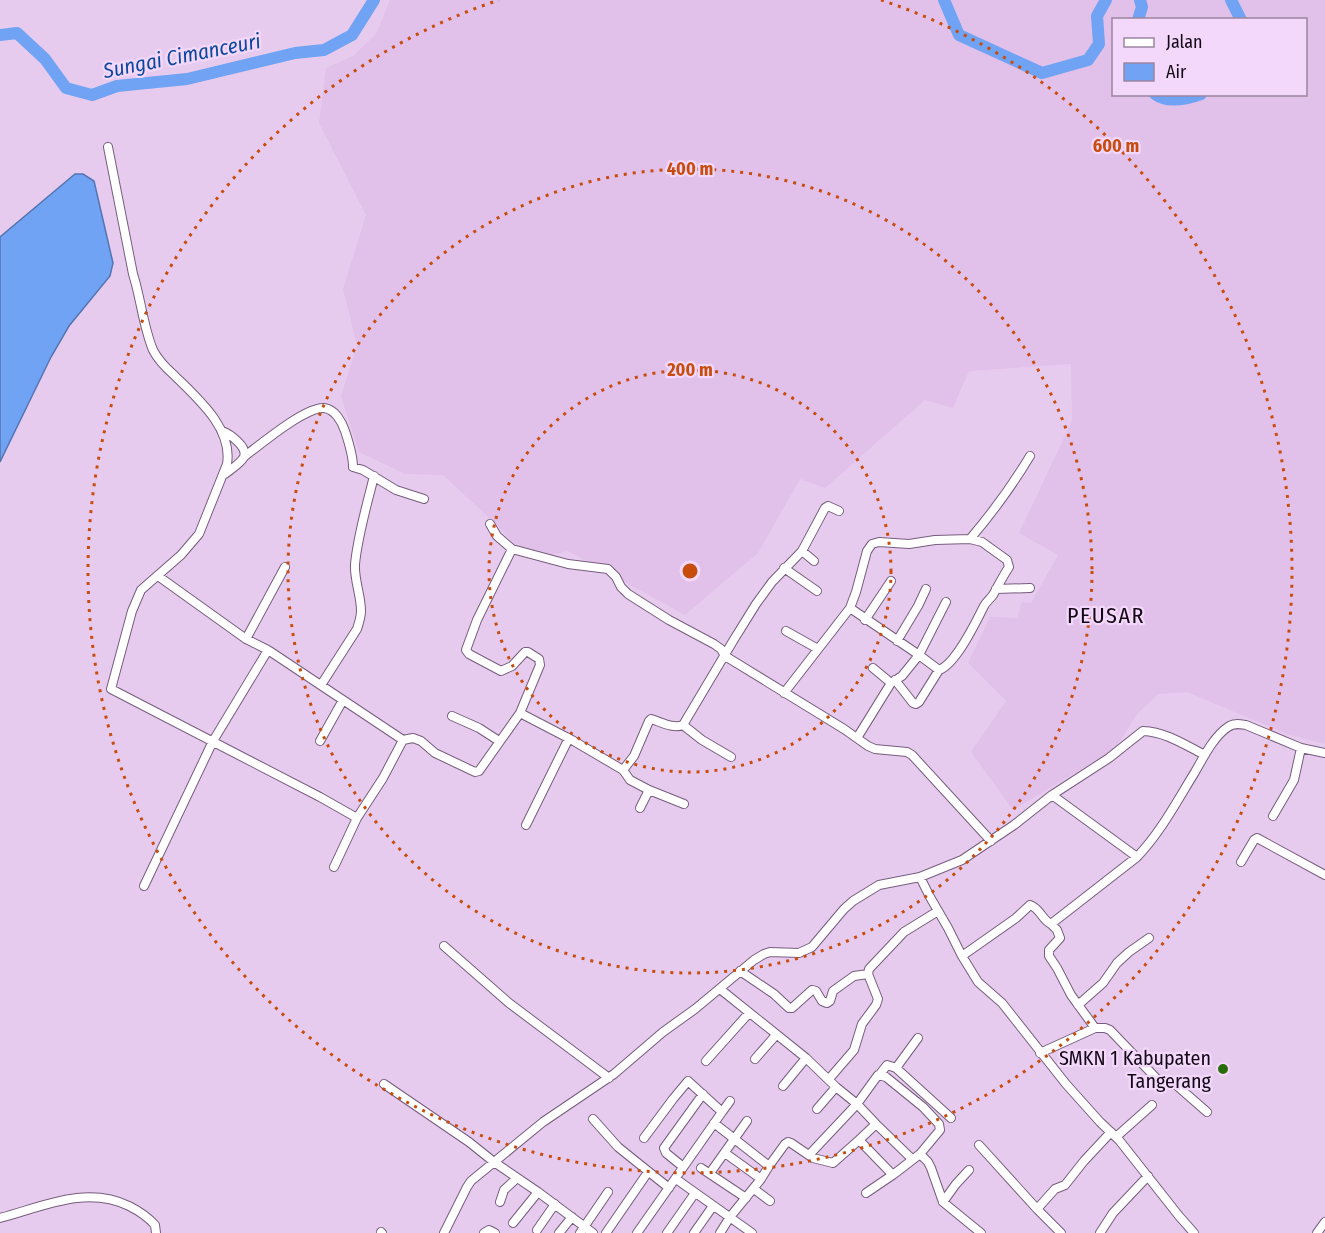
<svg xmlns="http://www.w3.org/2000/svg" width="1325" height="1233" font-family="'Fira Sans Condensed',sans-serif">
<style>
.built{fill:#e1c0e9;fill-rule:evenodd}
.water{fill:#70a3f4;stroke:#5475b1;stroke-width:1.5}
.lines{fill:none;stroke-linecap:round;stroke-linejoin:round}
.river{stroke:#70a3f4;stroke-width:12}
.minor-casing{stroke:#765d7d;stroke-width:10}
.minor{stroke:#fff;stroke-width:8}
.ring{fill:none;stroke:#c84d0d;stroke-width:3;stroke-dasharray:3 6}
.poi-dot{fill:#276e0b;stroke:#f4d8fc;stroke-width:2}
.labels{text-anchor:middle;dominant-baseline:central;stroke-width:4.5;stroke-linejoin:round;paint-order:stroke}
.poi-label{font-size:20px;fill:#130915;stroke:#f4d8fc;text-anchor:end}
.water-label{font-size:21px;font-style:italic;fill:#0a479f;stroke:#f4d8fc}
.quarter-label{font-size:22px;letter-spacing:1.5px;fill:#130915;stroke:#f4d8fc}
.centre{fill:#c84d0d;stroke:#f4d8fc;stroke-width:3}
.ring-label{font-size:18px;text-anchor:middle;font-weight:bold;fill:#c84d0d;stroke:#f4d8fc;stroke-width:4.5;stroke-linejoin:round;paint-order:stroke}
</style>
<rect width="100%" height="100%" fill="#e7cbee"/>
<path class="built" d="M390 0H1325V744L1287 734 1187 692 1158 694 1138 713 1115 749 1013 810 971 752 1006 701 968 663 990 617 1017 618 1022 602 1031 603 1058 555 1019 533 1072 421 1071 364 969 371 953 408 925 400 825 488 800 479 758 553 685 615 568 551 544 557 514 544 497 525 443 475 405 474 359 452 341 396 357 345 343 289 366 215 319 123 326 68 353 56 376 34ZM1114 20H1306V94H1114Z"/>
<path class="water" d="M75 174H83L94 181 113 263 110 276 69 326 51 357 0 462V237Z"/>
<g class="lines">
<path class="river" d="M944 0 959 35 1042 73 1088 60 1099 44 1097 16 1106 0
M1231 0 1241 20
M1138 20 1142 7 1140 0
M0 35 17 33 45 59 66 88 92 95 117 86 187 79 295 53 324 50 352 35 374 0
M1155 94C1168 104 1187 99 1201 94"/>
<g class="minor-casing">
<path id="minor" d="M108 147 133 274C141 299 143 326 153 350 158 360 166 368 174 375 197 398 233 428 227 464L199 534 181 555 141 590 132 611 111 689 320 797 357 818 383 778 403 740
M222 431C230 434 248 447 244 457 241 463 230 470 225 474
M245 456C261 444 305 407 324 408 335 409 342 422 345 431 349 443 353 455 353 467L363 470 396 490 424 499
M490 524 497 536 512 549
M970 539C993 512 1012 486 1030 456
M802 551 814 561
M784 568 817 591
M158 576 246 639 268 650 403 740 413 738 421 741 435 753 475 772 479 771 520 713 540 665 539 659 528 652H525L512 666 501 671 469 654 466 650 477 620 512 549 568 564 608 569 616 577 621 587 628 594 669 620 714 644 721 649 725 656 844 729 868 746 875 749 907 752 912 755 991 841
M996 589 1030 588
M850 608 919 655 902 676 891 683 857 738
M865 620 891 581
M786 631 818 649
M246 639 285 567
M897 641 918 606 926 589
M873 668 891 683
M895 680 913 703 916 704 919 702 939 670
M321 685 357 629C359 623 361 617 361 611 361 595 354 580 355 564 358 534 367 505 374 476
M784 693 850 608 856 592 867 551 872 544 879 542 909 544 935 540 970 539 982 542 1007 560 1009 567C1003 576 998 586 993 595 990 599 986 602 984 606 976 622 956 664 939 670L919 655 946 602
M520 713 572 740 623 770 630 780 649 790 684 804
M452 716 479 728 499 741
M683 725 702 740 731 757
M320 741 343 700
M623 770 634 756 649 721 651 719C661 722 673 729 683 725L733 641 756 604 772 582 802 551 825 508 828 506 839 511
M1052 795 1137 857
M640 808 649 790
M1273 816 1294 780 1301 748
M526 825 569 738
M1241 862 1254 840 1257 838 1325 875
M334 867 357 818
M920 877 930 897 948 928 962 956 978 982 1002 1003 1066 1084 1100 1122 1119 1140 1179 1216 1194 1233
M144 886 213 741 268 650
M1051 924 1057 930 1060 938 1049 950V956L1057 968 1071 995 1095 1028
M444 946 509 1003 609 1078
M962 956 1016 918 1030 905C1040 908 1042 920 1051 924L1137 857C1161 832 1177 801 1195 772 1203 758 1214 736 1228 727 1233 723 1239 724 1246 725L1301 748 1325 753
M740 971 774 994 789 1008H792L812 990 816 991 822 1001 827 1003 830 1001 833 991 854 976 868 974
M720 989 806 1058 836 1087 857 1104 876 1124 912 1159
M1078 1005 1103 983 1117 963 1129 952 1149 938
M1040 1053 1095 1028H1105L1110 1030 1157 1079 1165 1082 1175 1084 1207 1112
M755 1059 776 1035
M706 1061 749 1013
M896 1068 951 1118
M880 1074 887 1065 896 1068 918 1038
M829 1079 854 1050 862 1024 876 1005 878 999 868 974 869 969 904 932 938 911
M384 1084 469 1142 494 1162 538 1192 593 1233
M783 1086 806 1058
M817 1109 836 1087
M722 1112 730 1101
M593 1119 618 1147 669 1188
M714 1123 769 1166
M1116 1137 1152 1105
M859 1140 876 1124
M979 1145 1037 1209 1061 1233
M725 1153 761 1179
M809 1155 857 1104 878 1075 886 1077 923 1107 939 1124 940 1130 920 1154
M682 1166 666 1153 664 1148 703 1094
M701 1168 746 1198
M710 1173 747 1121
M676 1179 752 1233
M754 1189 770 1201
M866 1193 894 1174
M500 1202 504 1190 517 1178
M943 1202 956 1184 969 1170
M1037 1209 1055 1189 1065 1185 1084 1161 1111 1132
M0 1218C42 1207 86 1185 129 1206 139 1211 147 1216 155 1225L156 1233
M513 1223 538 1192
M537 1230 555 1204
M381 1232 382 1233
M444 1233 467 1187 471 1181 543 1122 614 1074 663 1032 695 1009 754 960 764 954 770 952 799 953 812 947 844 909 853 901 879 885 920 877 962 860 1014 825 1052 795 1109 758 1143 731C1166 732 1185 745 1205 755
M484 1233 489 1230 495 1233
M559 1233 572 1217
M580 1233 608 1192
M606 1233 648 1172
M637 1233 722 1112 688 1081 673 1099 644 1138
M667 1233 695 1193
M694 1233 713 1206
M720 1233 730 1217 761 1179 769 1166 785 1144 788 1142 791 1143 813 1158 833 1163 859 1140 890 1172 894 1174 920 1154 928 1162 931 1168 943 1202 981 1233
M1100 1233 1113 1213 1148 1176
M1317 1233 1325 1222"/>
</g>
<use href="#minor" class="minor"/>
</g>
<g class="ring">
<circle cx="690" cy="571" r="201"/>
<circle cx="690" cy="571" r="402"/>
<path d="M881 0A602 602 0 1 1 499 0"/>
</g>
<circle class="poi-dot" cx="1223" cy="1069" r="6"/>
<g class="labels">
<g class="poi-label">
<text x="1211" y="1058">SMKN 1 Kabupaten<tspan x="1211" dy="23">Tangerang</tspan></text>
</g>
<g class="water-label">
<text transform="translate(182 56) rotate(-11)">Sungai Cimanceuri</text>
</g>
<g class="quarter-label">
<text x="1106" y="615">PEUSAR</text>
</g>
</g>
<circle cx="690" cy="571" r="9" class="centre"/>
<g class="ring-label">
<text x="1116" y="152">600 m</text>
<text x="690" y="175">400 m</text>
<text x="690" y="376">200 m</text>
</g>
<rect x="1112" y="18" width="195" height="78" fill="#f4d8fc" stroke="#9a85a0" stroke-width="1.5"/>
<rect x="1124" y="38" width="30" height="9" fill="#ffffff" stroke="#9a85a0" stroke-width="1.5"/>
<text x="1166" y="48" font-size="18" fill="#130915">Jalan</text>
<rect x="1124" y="63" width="30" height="18" fill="#70a3f4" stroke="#9a85a0" stroke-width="1.5"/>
<text x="1166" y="78" font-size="18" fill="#130915">Air</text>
</svg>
